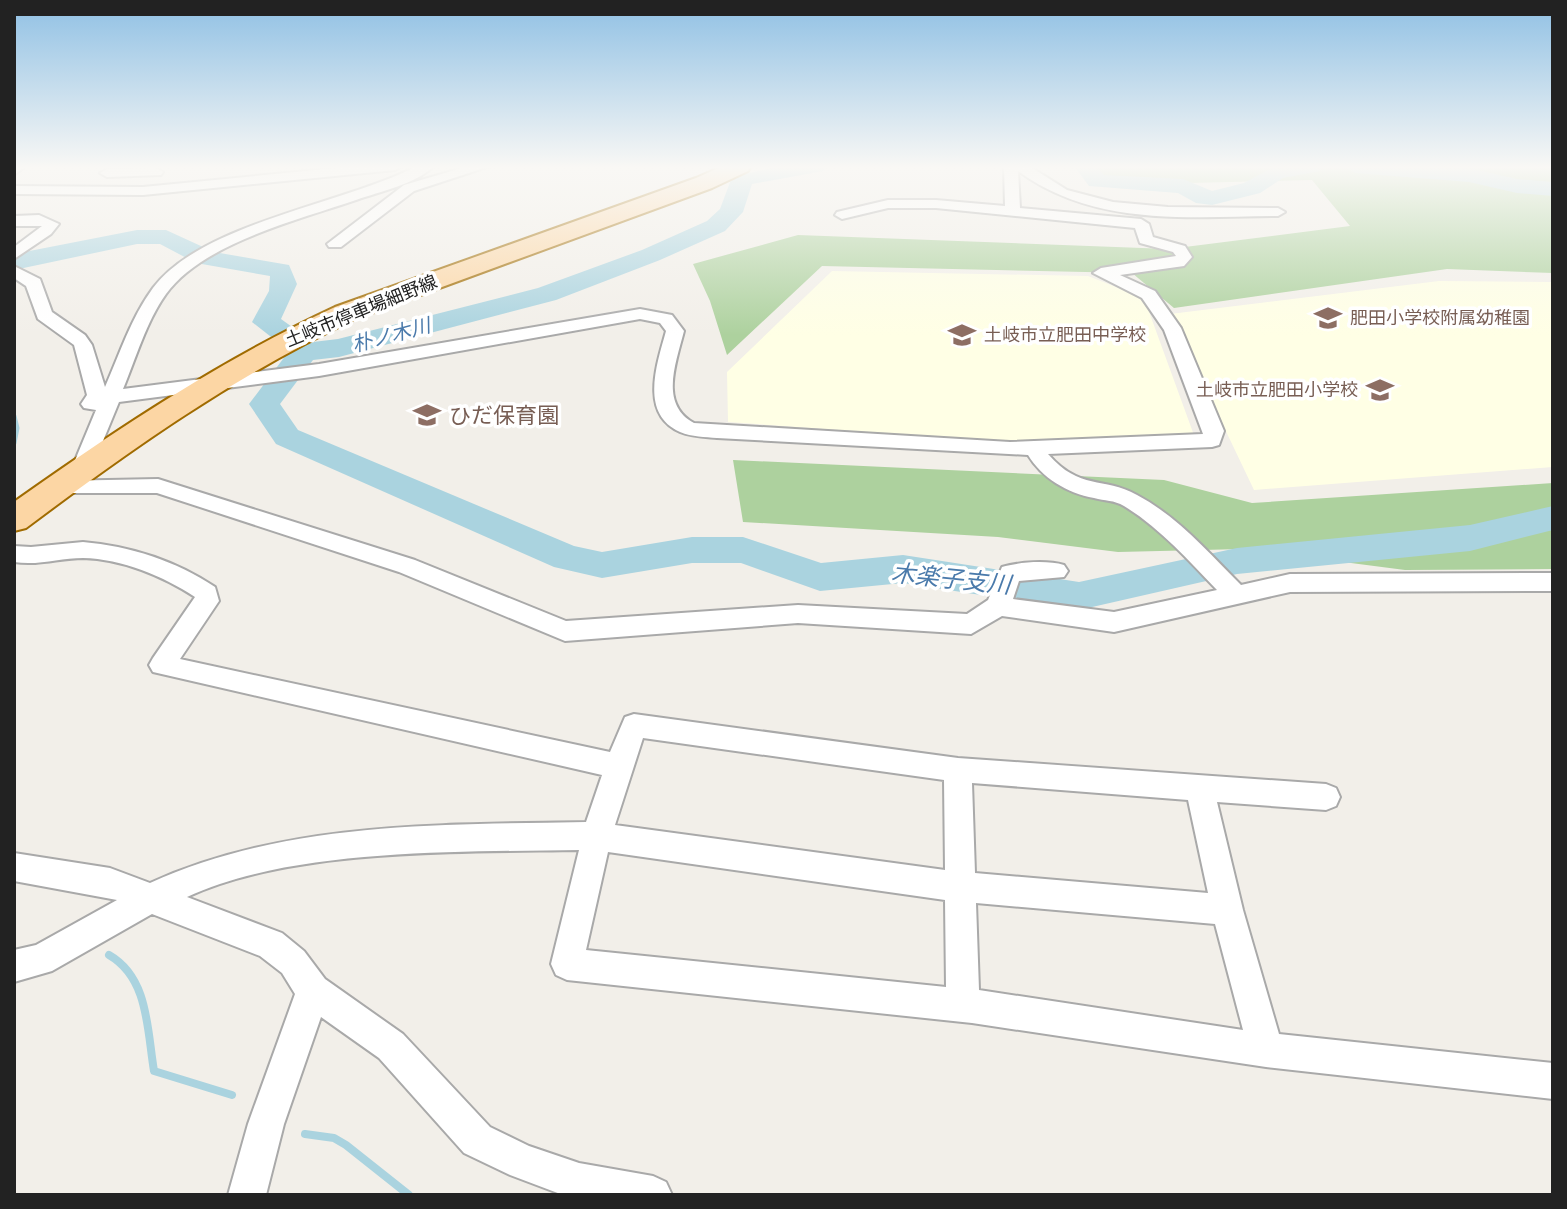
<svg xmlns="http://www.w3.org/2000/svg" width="1567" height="1209" font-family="'Fira Sans Condensed','Noto Sans JP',sans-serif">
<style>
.education{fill:#ffffe5}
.forest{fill:#add19e}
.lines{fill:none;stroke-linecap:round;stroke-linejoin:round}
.stream-far1{stroke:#aad3df;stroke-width:5}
.stream{stroke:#aad3df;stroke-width:8}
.river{fill:#aad3df;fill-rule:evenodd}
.minor-casing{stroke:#a9a9a9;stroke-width:4}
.primary-casing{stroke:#a06b00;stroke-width:4}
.minor{fill:#fff;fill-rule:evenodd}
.primary{fill:#fcd6a4;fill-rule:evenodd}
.labels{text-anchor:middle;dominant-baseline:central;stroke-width:7;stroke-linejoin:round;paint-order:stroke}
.far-street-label{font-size:18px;fill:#222;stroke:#fff}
.far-education-label{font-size:18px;fill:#785e54;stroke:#fff;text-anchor:start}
.far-water-label{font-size:20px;font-style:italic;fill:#4a7aab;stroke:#fff}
.education-label{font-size:22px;fill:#785e54;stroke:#fff;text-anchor:start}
.water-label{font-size:24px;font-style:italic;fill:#4a7aab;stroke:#fff}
</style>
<rect width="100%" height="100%" fill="#f2efe9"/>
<path class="education" d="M832 271 1088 276 1144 298 1195 438 1006 442 728 422 727 372Z
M1439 281 1553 282V467L1254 490 1170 314Z"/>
<path class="forest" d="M1081 166H1553V273L1447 269 1174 308 1132 273 822 266 727 355 710 301 693 264 798 235 1169 249 1350 226 1312 180 1098 185Z
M733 460 1164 480 1252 503 1553 483V569L1405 570 1243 549 1118 552 998 537 743 522Z"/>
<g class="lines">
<path class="stream-far1" d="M14 416 17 428 14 443"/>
<path class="stream" d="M109 955C149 978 147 1030 154 1071L232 1095
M305 1134 334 1138 346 1145 409 1195"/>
<path class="river" d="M781 166H826L823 171 752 184 743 212 725 231 660 260 556 300 339 357 313 360 280 404 298 430 574 546 602 552 692 537H743L821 563 903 555 1079 582 1237 548 1470 525 1553 506V530L1470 551 1237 574 1079 610 903 583 820 591 741 563H692L602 578 554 567 276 444 249 404 289 351 252 322 269 291 270 276 196 263 160 244H137L14 270V254L137 230H166L214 252 289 265 297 284 281 319 313 342 338 339 538 288 642 250 707 221 720 209 732 177Z
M1074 166H1096L1104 175 1183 179 1212 191 1244 183 1275 166H1323L1320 171 1283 178 1260 193 1212 205 1196 203 1178 193 1089 186Z
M1344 166 1469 168 1517 179 1553 182V196L1517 193 1469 182 1355 173Z"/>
<g class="minor-casing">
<path id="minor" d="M14 166H26L14 175Z
M357 166H402L395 170 143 195 14 194V186L143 187Z
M417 166H434C414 185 381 191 356 200 298 220 203 243 166 294 146 322 136 358 123 389L319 364 640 309 672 315 684 331C676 363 659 404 694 423L1010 442 1203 434 1164 330 1142 298 1093 273 1101 268 1176 256 1173 252 1140 243 1135 228 936 208H888L842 219 835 215 837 212 888 200H936L1005 206 1004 166H1029L1067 190 1113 202 1168 207 1278 208 1285 212 1278 216C1189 217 1094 227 1018 171L1020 208 1141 219 1149 224 1153 237 1185 246 1192 257 1184 266 1120 275 1155 291 1181 328 1224 431 1219 445 1212 447 1048 454C1080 491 1103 476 1137 495 1177 516 1209 553 1241 585L1290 574 1553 573V591L1290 592 1114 632 1002 616 971 634 798 623 565 641 399 572 157 493H49L46 488 49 483 57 481 158 479 415 560 566 621 798 605 967 614 988 600 1002 567C1019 562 1047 560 1064 565L1068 571 1064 577 1019 581 1013 599 1114 612 1217 590C1188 560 1160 528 1124 506 1114 500 1105 501 1094 498 1067 493 1042 478 1028 455L717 438C705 437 692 437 680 432 639 414 657 364 666 331L660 323 640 319 319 376 119 402 91 470 88 475H74L71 470 96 410 84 408 81 404 87 395 74 345 38 319 26 286 14 278V266L40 279 52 312 85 335 92 345 105 387C120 353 131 318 153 288 203 222 345 204 417 166Z
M469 166H490L414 191 341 247H329L327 244 404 185Z
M156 168 163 172 161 175 107 177 100 173 107 169Z
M39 215 59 224 51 234 14 259V247L42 226H14V216Z
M83 542C130 546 176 561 215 587L219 601 180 659 610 752 625 717 634 714 958 758 1326 784 1336 788 1340 797 1336 806 1326 810 1217 802 1243 910 1279 1034 1553 1063V1099L1266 1067 972 1023 567 980 556 975 551 964 579 850C463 852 292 848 187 897L282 933 304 951 325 979 403 1034 490 1127 529 1146 579 1163 653 1176 666 1182 672 1195H563L510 1175 464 1153 379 1058 321 1017 284 1124 266 1195H228L248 1124 295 994 282 973 260 956 152 914 52 971 14 982V950L36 945 117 900 14 881V853L110 868 150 883C287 821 439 825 586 822L602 775 153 672 149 665 153 658 195 597C163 576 122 559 83 558 60 558 38 566 14 562V546L31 547ZM643 738 944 780 945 870 615 825ZM972 783 1188 800 1208 893 975 873ZM608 852 945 900 946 987 586 950ZM976 903 1215 924 1243 1030 979 990Z"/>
</g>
<g class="primary-casing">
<path id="primary" d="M723 166H751L748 171 712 188 355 319C236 375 131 449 26 528L14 531V502C117 429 221 360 335 307L696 178Z"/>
</g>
<use href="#minor" class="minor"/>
<use href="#primary" class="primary"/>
</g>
<linearGradient id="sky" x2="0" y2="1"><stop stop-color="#8fc0e4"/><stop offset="0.5" stop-color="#f9f8f5"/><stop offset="1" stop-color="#f9f8f5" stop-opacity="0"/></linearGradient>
<rect width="1567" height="335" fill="url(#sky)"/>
<defs>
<g id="school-bare" transform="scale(2.16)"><path d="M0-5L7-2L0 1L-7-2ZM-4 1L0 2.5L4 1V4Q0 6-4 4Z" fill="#8d6e63" stroke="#fff" stroke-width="2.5" paint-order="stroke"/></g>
</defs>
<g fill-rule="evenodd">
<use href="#school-bare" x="1328" y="318"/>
<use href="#school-bare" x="962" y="335"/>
<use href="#school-bare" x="1380" y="390"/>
<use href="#school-bare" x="427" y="415"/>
</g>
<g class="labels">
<g class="far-street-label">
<text transform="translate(361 311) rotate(-22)">土岐市停車場細野線</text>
</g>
<g class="far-education-label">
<text x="1350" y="318">肥田小学校附属幼稚園</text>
<text x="984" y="335">土岐市立肥田中学校</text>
<text x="1358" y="390" text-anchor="end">土岐市立肥田小学校</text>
</g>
<g class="far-water-label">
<text transform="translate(391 335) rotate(-15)">朴ノ木川</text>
</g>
<g class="education-label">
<text x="449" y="415">ひだ保育園</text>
</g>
<g class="water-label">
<text transform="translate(951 579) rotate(6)">木楽子支川</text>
</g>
</g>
<rect width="1567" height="1209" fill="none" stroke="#222222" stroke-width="32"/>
</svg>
